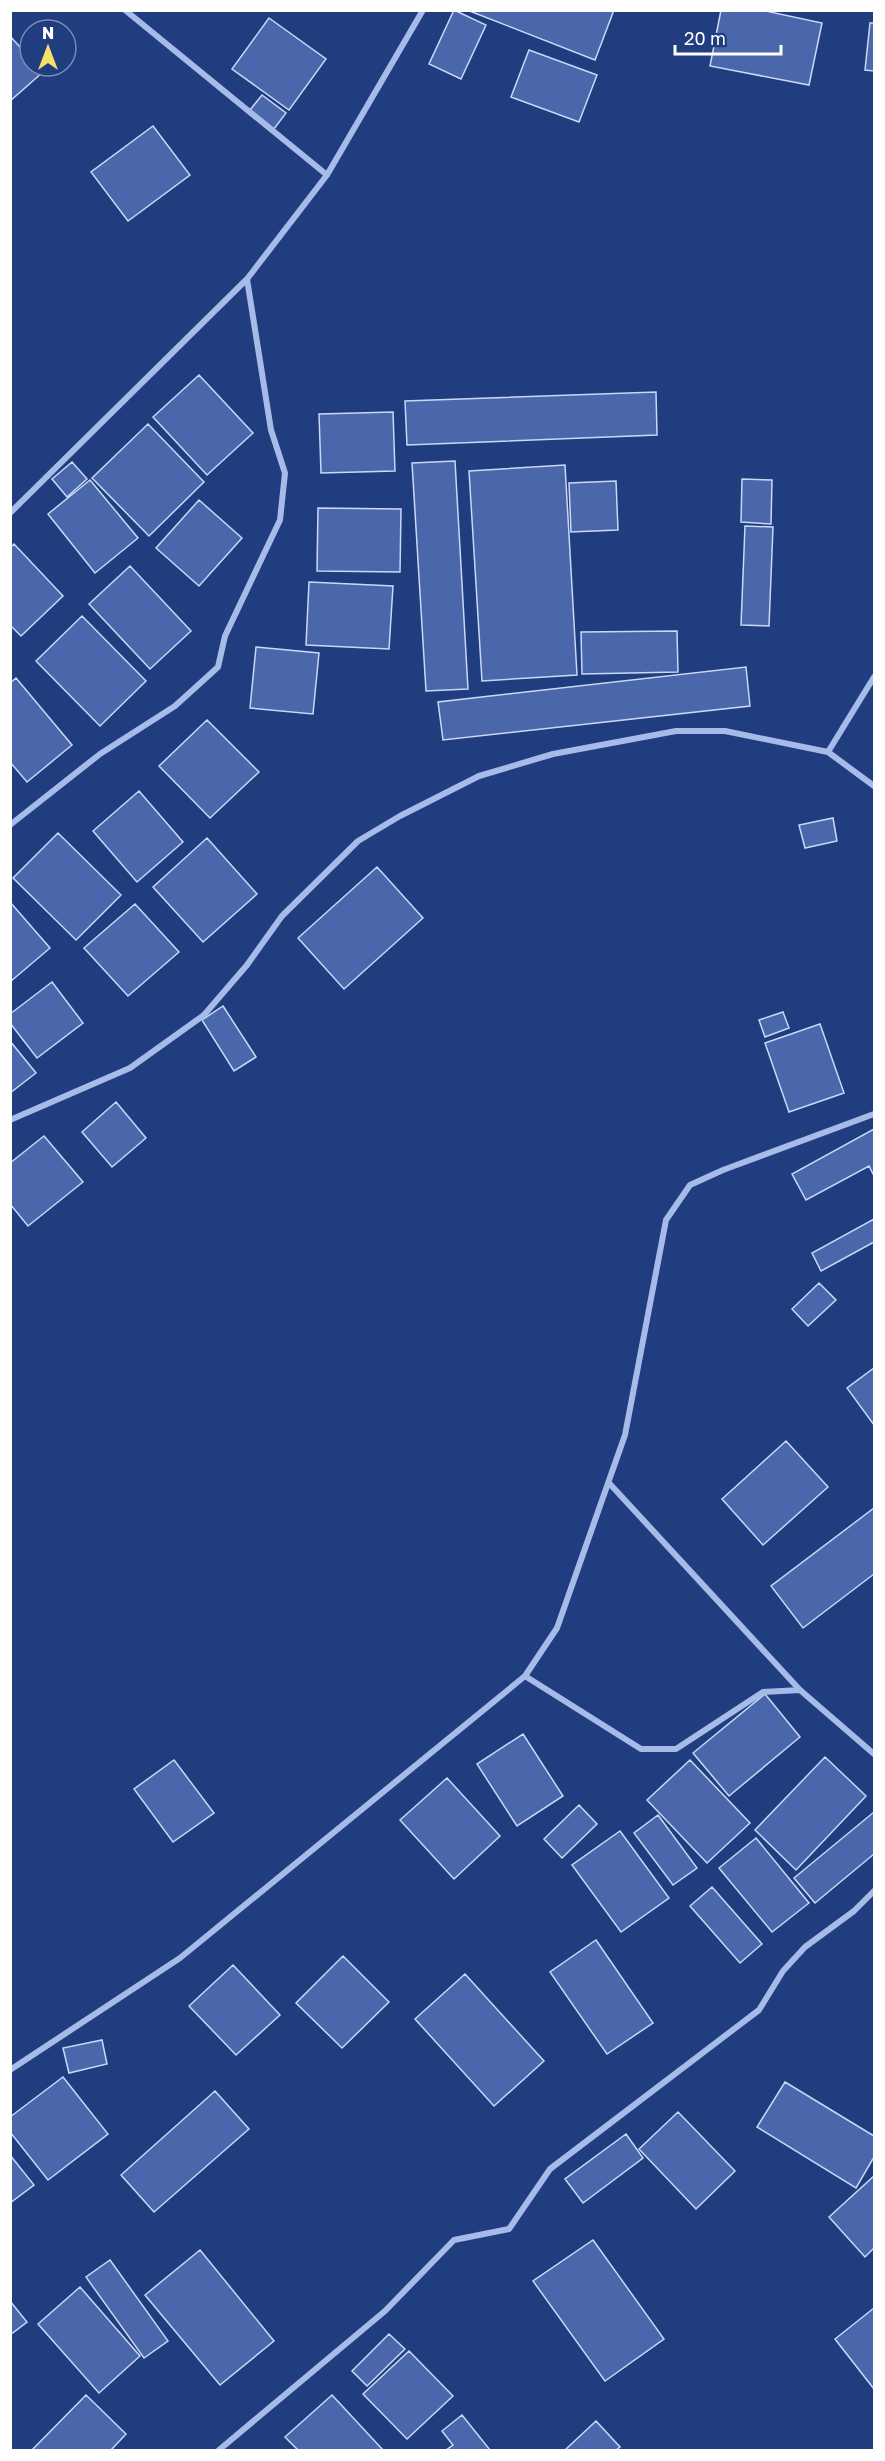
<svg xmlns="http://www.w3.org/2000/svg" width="885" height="2461" font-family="'Golos Text',sans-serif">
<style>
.building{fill:#4967aa;stroke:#cad8f6;stroke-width:1.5}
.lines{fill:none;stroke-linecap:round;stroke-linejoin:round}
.minor{stroke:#a6bbe8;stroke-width:6}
</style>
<rect width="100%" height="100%" fill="#203d80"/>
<path class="building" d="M454 10 486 25 461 79 429 64Z
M467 10H614L595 60Z
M721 10H761L822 23 809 85 710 66Z
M269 18 326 59 289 110 232 69Z
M870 23H874V71L865 70Z
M10 36 30 58V66H38L43 72 10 101Z
M529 50 597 75 579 122 511 97Z
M262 95 286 113 274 129 250 110Z
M153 126 190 175 128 221 91 172Z
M199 375 253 433 207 475 153 417Z
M656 392 657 435 407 445 405 401Z
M393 412 395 471 321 473 319 414Z
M148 424 204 482 149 536 92 478Z
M455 461 468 689 426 691 412 463Z
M72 462 87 479 67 497 52 479Z
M565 465 577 675 482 681 469 471Z
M742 479 772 480 771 524 741 522Z
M90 480 138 538 95 573 48 514Z
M616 481 618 530 571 532 569 483Z
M199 500 242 538 199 586 156 548Z
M318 508 401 509 400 572 317 571Z
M745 526 773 527 769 626 741 625Z
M14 544 63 596 21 636 10 625V548Z
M130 566 191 631 150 669 89 604Z
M309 582 393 586 389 649 306 645Z
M82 616 146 681 100 726 36 661Z
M677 631 678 672 582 674 581 632Z
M256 647 319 653 313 714 250 708Z
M746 667 750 706 443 740 438 702Z
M16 678 72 745 27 782 10 762V683Z
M207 720 259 772 210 818 159 766Z
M139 791 183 842 137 882 93 831Z
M833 818 837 841 805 848 799 825Z
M58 833 121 895 76 940 13 878Z
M207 838 257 894 203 942 153 887Z
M377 867 423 918 344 989 298 938Z
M10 902 50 948 10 982Z
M135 904 179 952 128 996 84 948Z
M52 982 83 1023 37 1058 10 1023V1014Z
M223 1006 256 1057 234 1071 202 1020Z
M783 1012 789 1028 765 1037 759 1020Z
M820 1024 844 1093 789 1112 765 1043Z
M10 1041 36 1073 10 1093Z
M116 1102 146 1138 112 1167 82 1132Z
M874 1129V1176L869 1166 806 1200 792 1174Z
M44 1136 83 1182 28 1226 10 1204V1163Z
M874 1219V1242L821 1271 812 1253Z
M819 1283 836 1300 808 1326 792 1309Z
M874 1368V1425L847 1388Z
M786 1441 828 1487 763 1545 722 1499Z
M874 1508V1574L803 1628 771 1586Z
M765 1694 800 1737 729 1796 693 1753Z
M523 1734 563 1796 517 1826 477 1764Z
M825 1757 866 1796 796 1870 755 1830Z
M174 1760 214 1813 173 1842 134 1789Z
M690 1760 750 1823 707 1863 647 1800Z
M447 1778 500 1836 454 1879 400 1820Z
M579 1805 597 1824 562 1858 544 1839Z
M874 1812V1854L815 1903 794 1878Z
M658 1815 697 1868 673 1885 634 1833Z
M620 1831 669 1898 621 1932 572 1865Z
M756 1838 809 1903 772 1932 719 1868Z
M712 1887 762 1944 740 1963 690 1906Z
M596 1940 653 2023 607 2054 550 1972Z
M343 1956 389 2002 342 2048 296 2003Z
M233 1965 280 2015 236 2055 189 2006Z
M465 1974 544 2061 494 2106 415 2019Z
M102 2040 107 2064 69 2073 63 2048Z
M63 2077 108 2134 48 2180 10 2132V2117Z
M785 2082 874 2136V2157L856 2188 757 2127Z
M215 2091 249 2129 154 2212 121 2175Z
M678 2112 735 2171 696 2209 639 2149Z
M626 2134 643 2158 583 2203 565 2179Z
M10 2155 34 2185 10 2203Z
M874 2176V2248L865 2257 829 2217Z
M593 2240 664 2339 605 2381 533 2281Z
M200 2250 274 2341 220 2385 145 2295Z
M110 2260 168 2341 144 2358 86 2277Z
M80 2287 140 2356 99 2393 38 2324Z
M10 2301 27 2322 10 2335Z
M874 2308V2389L835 2339Z
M389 2334 405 2349 367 2386 352 2371Z
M409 2351 453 2396 407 2439 363 2394Z
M86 2395 126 2434 111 2450H32Z
M332 2395 383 2450H298L285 2437Z
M462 2415 490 2450H446L453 2445 442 2431Z
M596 2421 620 2447 616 2450H565Z"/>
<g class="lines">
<path class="minor" d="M125 10 327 175
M10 513 247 279 327 175 423 10
M828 752 874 677
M10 825 100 754 175 706 218 667 225 636 280 520 285 473 271 430 247 279
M10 1120 130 1068 204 1015 247 965 282 916 358 841 400 816 479 776 553 754 676 731H725L828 752 874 786
M609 1483 800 1690
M525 1676 641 1749H676L763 1692 800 1690 874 1754
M10 2070 180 1958 525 1676 557 1628 625 1435 666 1220 690 1185 723 1170 874 1114
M219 2450 385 2311 454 2240 509 2229 550 2169 759 2010 783 1971 805 1947 854 1911 874 1891"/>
</g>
<rect width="885" height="2461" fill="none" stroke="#ffffff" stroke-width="24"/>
<g transform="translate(48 48)"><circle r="28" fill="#203d80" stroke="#798bb3" stroke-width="1.5"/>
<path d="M0-4.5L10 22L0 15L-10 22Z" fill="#f5df67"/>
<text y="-9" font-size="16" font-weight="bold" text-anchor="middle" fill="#ffffff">N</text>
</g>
<path d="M675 45v9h106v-9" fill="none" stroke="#ffffff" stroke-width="3"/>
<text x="684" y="45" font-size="18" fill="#ffffff" stroke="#203d80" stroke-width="4.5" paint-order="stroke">20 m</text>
</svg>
